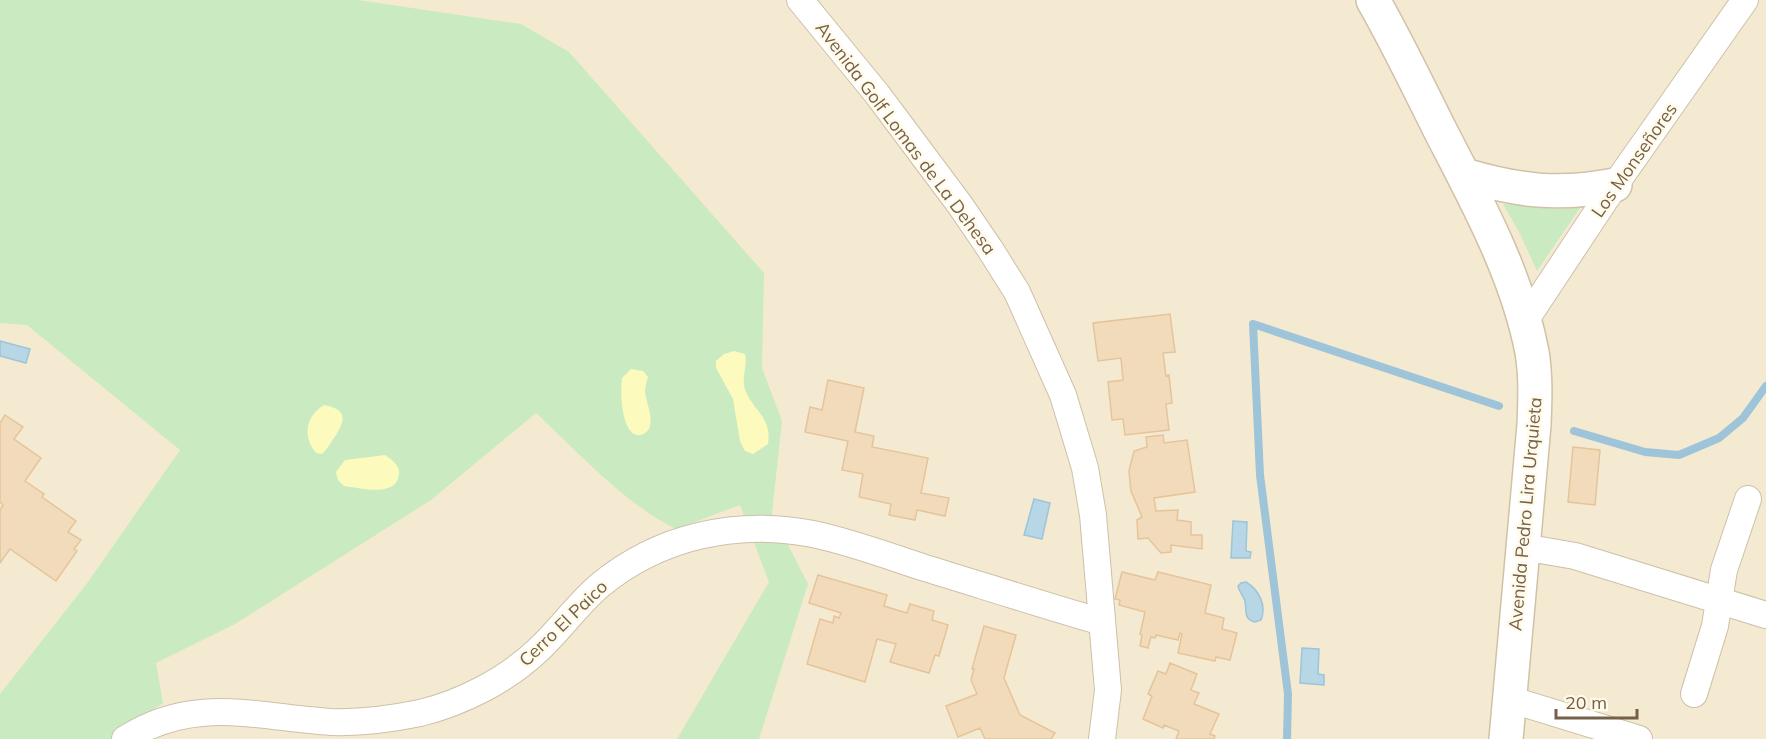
<svg xmlns="http://www.w3.org/2000/svg" width="1766" height="739" font-family="Mulish,sans-serif">
<style>
.residential{fill:#f4ead1}
.green{fill:#caeac1}
.sand{fill:#fdfabd}
.water{fill:#b7d7e6;stroke:#9dc4d8;stroke-width:1.5}
.lines{fill:none;stroke-linecap:round;stroke-linejoin:round}
.stream{stroke:#9dc4d8;stroke-width:8}
.building{fill:#f2dbba;stroke:#e5c49a;stroke-width:1.5}
.street-casing{stroke:#cec0a9;stroke-width:28}
.secondary-casing{stroke:#d1c1a7;stroke-width:36}
.street{stroke:#fff;stroke-width:26}
.secondary{stroke:#fff;stroke-width:33}
.labels{text-anchor:middle;dominant-baseline:central;stroke-width:5;stroke-linejoin:round;paint-order:stroke}
.street-label{font-size:18px;fill:#756049;stroke:#fffae9}
</style>
<rect width="100%" height="100%" fill="#fcf7e3"/>
<path class="residential" d="M0 0H1766V739H0Z"/>
<path class="green" d="M0 0H358L521 24 569 52 764 273 762 368 782 421 772 513 808 584 759 739H677L769 582 740 505 676 529C626 505 577 451 536 413L431 500 235 624 156 663 163 703 112 739H0V694L88 582 180 450 27 325 0 323Z
M1503 204 1555 209 1580 208 1537 271 1519 232Z"/>
<path class="sand" d="M734 351 745 354C748 367 740 379 746 392 755 412 772 418 768 444L753 454 745 451 740 441 733 399 716 368V361L724 354Z
M631 369 643 371 648 377C647 381 645 386 645 391 646 403 654 417 649 429 647 432 644 434 641 435 621 439 620 390 622 378Z
M324 405C345 409 347 417 336 435 330 443 330 446 322 454L316 453C302 436 306 416 324 405Z
M385 455C392 460 400 465 399 474 397 498 360 488 344 486L338 480 336 472 345 460Z"/>
<path class="water" d="M0 341 30 349 26 363 0 356Z
M1034 499 1050 503 1042 539 1024 535Z
M1233 521 1247 522 1246 551 1251 552 1250 558H1231Z
M1246 582C1259 590 1267 605 1261 620L1255 622C1243 619 1247 611 1245 601 1243 595 1239 592 1238 586L1241 583Z
M1302 648 1319 649 1318 674 1324 675V685L1300 683Z"/>
<g class="lines">
<path class="stream" d="M1574 431 1645 452 1679 455 1719 438 1743 418 1766 386
M1287 739 1288 694 1260 475 1253 324 1499 406"/>
</g>
<path class="building" d="M1170 314 1175 352 1163 353 1166 376 1169 375 1172 403 1166 404 1169 430 1125 435 1123 419 1112 420 1108 382 1123 380 1121 358 1098 361 1093 323Z
M828 380 864 388 855 432 874 436 872 447 928 458 921 493 949 498 945 516 917 510 915 520 889 515 891 504 859 497 863 474 842 470 848 441 805 432 810 407 822 410Z
M5 415 23 427 14 439 41 458 25 481 44 494 42 497 76 521 68 532 81 540 74 549 77 551 56 581 10 549 0 563V510L3 505 0 502V423Z
M1163 435 1164 443 1187 440 1195 492 1154 498 1156 511 1178 510 1177 520 1191 522V535H1202V549L1171 545V552L1161 553 1148 538 1138 539 1137 520 1142 517 1131 491 1129 471 1134 451 1147 447 1146 437Z
M1573 447 1600 450 1595 505 1568 502Z
M1122 572 1155 580 1158 572 1211 585 1205 613 1224 618 1222 629 1237 633 1230 660 1216 657 1215 661 1178 653 1182 634 1180 633 1178 640 1156 635 1155 638 1151 637 1148 648 1140 646 1142 635 1140 634 1145 612 1119 605 1120 600 1115 599Z
M818 575 887 595 884 606 907 613 910 604 934 611 932 620 948 625 939 656 935 655 929 673 890 662 896 644 877 639 865 682 807 664 820 619 833 623 834 616 839 618 841 613 809 603Z
M984 626 1016 635 1004 678 1020 715 1055 733 1051 739H985L980 728 958 737 946 706 977 694 971 680 974 669H972Z
M1170 663 1197 674 1191 690 1199 693 1194 704 1219 714 1210 734 1215 736 1214 739H1176L1179 731 1164 725 1163 728 1143 719 1152 696 1148 694 1158 671 1166 674Z"/>
<g class="lines">
<g class="street-casing">
<path id="street" d="M800 0 877 94 960 205 990 249 1017 292 1063 395 1085 468 1093 515 1108 690 1102 739
M1525 321 1615 185 1745 0
M1523 547 1575 556 1766 615
M1694 694 1715 626 1724 570 1748 499
M1509 699 1639 739
M125 739C194 695 256 717 331 722 361 723 391 719 420 713 462 703 506 680 537 651 559 631 576 606 599 586 659 536 737 519 813 534 851 542 888 556 925 568 984 586 1043 605 1102 622"/>
</g>
<g class="secondary-casing">
<path id="secondary" d="M1373 0C1397 42 1418 86 1440 130 1476 200 1517 274 1532 352 1536 376 1535 400 1534 425L1506 739
M1464 175C1519 191 1558 196 1615 185"/>
</g>
<use href="#street" class="street"/>
<use href="#secondary" class="secondary"/>
</g>
<g class="labels">
<g class="street-label">
<text transform="translate(906 138) rotate(53)">Avenida Golf Lomas de La Dehesa</text>
<text transform="translate(1634 160) rotate(-55)">Los Monseñores</text>
<text transform="translate(1525 514) rotate(-85)">Avenida Pedro Lira Urquieta</text>
<text transform="translate(563 623) rotate(-44)">Cerro El Paico</text>
</g>
</g>
<path d="M1556 709v9h81v-9" fill="none" stroke="#756049" stroke-width="3"/>
<text x="1565" y="709" font-size="18" fill="#756049" stroke="#fffae9" stroke-width="4.5" paint-order="stroke">20 m</text>
</svg>
